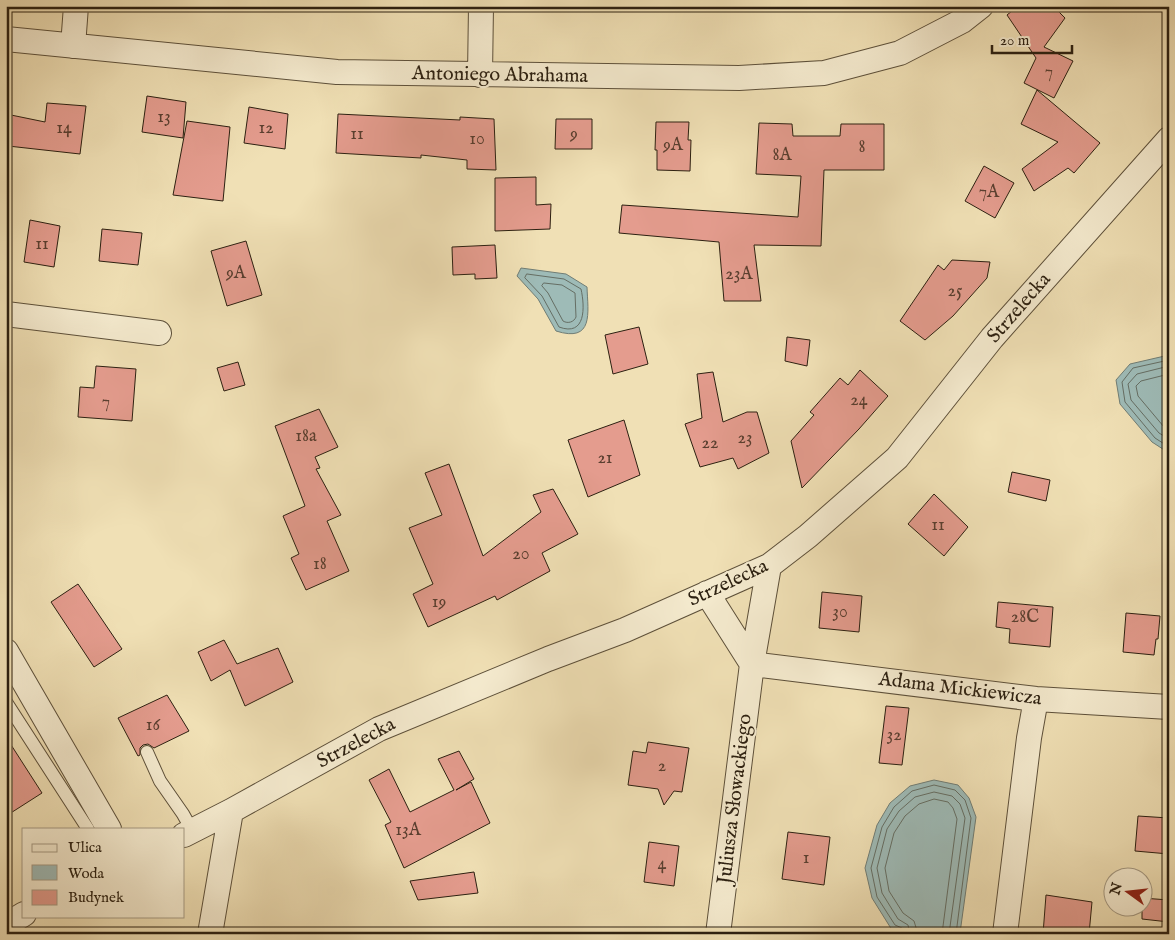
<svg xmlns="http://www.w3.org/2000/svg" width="1175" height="940" font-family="'IM FELL English',serif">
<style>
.water{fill:#9ebbb7;stroke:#707d75}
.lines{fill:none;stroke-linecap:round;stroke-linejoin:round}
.shore{stroke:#656e64;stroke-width:1}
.building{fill:#e49c8e;stroke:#2c2011}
.lane-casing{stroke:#5d503a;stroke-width:14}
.street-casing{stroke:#5d503a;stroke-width:26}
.lane{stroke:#f5ebcf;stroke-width:12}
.street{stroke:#f5ebcf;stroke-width:24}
.labels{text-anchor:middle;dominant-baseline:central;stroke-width:4.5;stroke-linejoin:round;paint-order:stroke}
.number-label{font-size:18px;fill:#5a3f30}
.street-label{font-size:20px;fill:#2c2011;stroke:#f5ebcf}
</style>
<rect width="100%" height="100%" fill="#f0e0b5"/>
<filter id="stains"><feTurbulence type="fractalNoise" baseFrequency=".004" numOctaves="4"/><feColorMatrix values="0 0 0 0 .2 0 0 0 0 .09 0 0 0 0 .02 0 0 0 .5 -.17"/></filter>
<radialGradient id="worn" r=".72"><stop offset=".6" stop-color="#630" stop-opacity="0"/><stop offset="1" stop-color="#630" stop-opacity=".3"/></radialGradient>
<path class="water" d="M521 268 566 274 587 287C588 313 594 343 556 331L538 299 517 276Z
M1169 355V453L1152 442 1120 404 1116 380 1130 364Z
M934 780 958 785 969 798 976 817 960 933 917 934 892 930 872 898 865 868 877 825 890 803 910 786Z"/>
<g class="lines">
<path class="shore" d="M527 274 564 279 581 289C585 307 586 337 559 327L542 296 525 278Z
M544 283 562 285 575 293 576 317C574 322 568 324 563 321L548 293 542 286Z
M1169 360 1133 368 1122 382 1125 402 1155 438 1169 447
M1169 366 1137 374 1128 384 1131 400 1159 433 1169 439
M1169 374 1141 381 1136 386 1138 396 1164 427 1169 430
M904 934 902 928 895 925 877 897 871 868 882 827 894 807 912 791 934 785 955 790 965 800 971 818 956 934
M910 934 908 925 898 919 882 893 877 868 887 829 899 811 915 797 934 792 952 796 960 804 965 818 949 934
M918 934 914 921 903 913 889 891 885 868 894 833 905 816 919 804 934 799 948 802 953 808 957 819 942 934"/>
</g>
<path class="building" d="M1018 6H1053L1065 18 1044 47 1073 61 1054 98 1024 83 1036 58 1007 15Z
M1037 90 1100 143 1074 173 1068 168 1034 191 1022 169 1058 142 1021 124Z
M147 96 186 102 183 138 142 132Z
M47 103 86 106 80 154 8 146 11 115 45 122Z
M249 107 288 114 285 149 244 143Z
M338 114 460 120V117L494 119 496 170 467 169V160L421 155V158L336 153Z
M556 119H592V149H555Z
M187 121 230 127 223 201 173 195Z
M656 122H689L688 140H691L690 171 657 170V150H655Z
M759 123 792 124 793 136H840L841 124H884V170H824L821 246 754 245 761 301H724L719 242 619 233 622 205 798 217 801 176 756 174Z
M984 166 1014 183 995 218 965 201Z
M536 177V205L551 204 550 229 495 231V178Z
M30 220 60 226 54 267 24 262Z
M102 229 142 233 138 265 99 261Z
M246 241 262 295 227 306 211 251Z
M495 245 497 278 475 279V274L453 275 452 247Z
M952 260 990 262 987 278 953 316 925 340 900 321 938 265 944 270Z
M639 327 648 364 613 374 605 335Z
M787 337 810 340 807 366 785 361Z
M238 362 245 385 224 391 217 368Z
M96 366 136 369 132 421 78 417 80 387 94 388Z
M860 370 888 396 859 429 802 488 791 441 814 415 810 412 840 378 848 385Z
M713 372 723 422 747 412H757L769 453 738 469 733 458 700 467 685 424 702 418 697 374Z
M319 409 338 447 315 457 320 468 316 469 341 515 327 521 349 571 306 590 291 558 299 554 283 516 305 506 275 426Z
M624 420 640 475 588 497 568 440Z
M449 464 483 556 541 512 533 495 553 489 578 534 542 553 550 571 497 600 495 596 428 627 413 594 433 584 409 528 442 515 425 473Z
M1012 472 1050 480 1046 501 1008 492Z
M934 494 968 527 944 556 908 524Z
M78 584 122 649 94 667 51 602Z
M822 592 862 596 859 632 819 628Z
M998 602 1053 607 1050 647 1009 643 1010 629 996 627Z
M1126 613 1160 616 1158 639H1156L1154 655 1123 652Z
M224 640 237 664 278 648 293 682 245 706 230 670 211 681 198 652Z
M167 695 189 731 154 748 148 744 143 745 140 748V755L138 756 118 718Z
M886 706 909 708 902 765 879 763Z
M6 737 42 793 6 816Z
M648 742 689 748 682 792 674 791 664 805 658 789 628 785 633 751 646 753Z
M459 751 474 779 456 790 471 782 490 823 404 868 385 825 391 822 369 780 389 769 410 812 454 790 438 759Z
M1138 816 1169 818V854L1135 851Z
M788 832 830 837 824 885 782 879Z
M649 842 679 846 674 886 644 882Z
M474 872 478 893 418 900 410 881Z
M1046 895 1092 902 1089 934H1043Z
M1142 898 1169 900V922L1142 919Z"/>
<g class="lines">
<g class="lane-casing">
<path id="lane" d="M6 702 88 829
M147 752 160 781 183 814 193 832"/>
</g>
<g class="street-casing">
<path id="street" d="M6 39 337 72 739 78 824 73 900 53 962 21 981 6
M73 46 76 6
M480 75 481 6
M6 314 159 333
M707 593 752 664
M6 651 109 829
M752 664 1036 699 1169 707
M184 835 231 811 379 729 548 659 625 630 769 566 808 536 897 458 992 338 1169 139
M6 925 24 914
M210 934 231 811
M718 934 752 664 769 566
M1005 934 1029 738 1036 699"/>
</g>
<use href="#lane" class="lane"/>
<use href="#street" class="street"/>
</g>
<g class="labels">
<g class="number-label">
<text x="1049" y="72">7</text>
<text x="164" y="117">13</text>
<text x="64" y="128">14</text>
<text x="266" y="128">12</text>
<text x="357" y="134">11</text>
<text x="574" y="134">9</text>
<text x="477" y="139">10</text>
<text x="673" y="145">9A</text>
<text x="862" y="147">8</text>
<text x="782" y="155">8A</text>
<text x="989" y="192">7A</text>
<text x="42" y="244">11</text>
<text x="236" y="273">9A</text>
<text x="739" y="274">23A</text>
<text x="955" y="291">25</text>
<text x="859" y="400">24</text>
<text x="106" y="402">7</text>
<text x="306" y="436">18a</text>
<text x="745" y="438">23</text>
<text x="710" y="443">22</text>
<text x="605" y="458">21</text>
<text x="938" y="525">11</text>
<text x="521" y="554">20</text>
<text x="320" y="564">18</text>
<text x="439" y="602">19</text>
<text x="840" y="612">30</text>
<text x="1025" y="617">28C</text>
<text x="153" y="725">16</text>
<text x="894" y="735">32</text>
<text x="662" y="766">2</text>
<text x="408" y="830">13A</text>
<text x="806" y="858">1</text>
<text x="662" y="864">4</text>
</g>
<g class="street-label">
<text transform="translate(500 75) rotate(1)">Antoniego Abrahama</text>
<text transform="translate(1019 308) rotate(-49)">Strzelecka</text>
<text transform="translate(728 583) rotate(-25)">Strzelecka</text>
<text transform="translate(960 689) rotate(7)">Adama Mickiewicza</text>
<text transform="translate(356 743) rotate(-28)">Strzelecka</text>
<text transform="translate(735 799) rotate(-83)">Juliusza Słowackiego</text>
</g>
</g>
<rect width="1175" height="940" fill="none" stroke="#f0e0b5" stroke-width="25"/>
<rect x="8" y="8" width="1160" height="925" fill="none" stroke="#2c2011" stroke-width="2.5"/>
<rect x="12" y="12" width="1150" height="915" fill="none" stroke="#2c2011"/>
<rect x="22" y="828" width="162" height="90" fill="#f5ebcf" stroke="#a59a83"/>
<rect x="32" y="844" width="25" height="8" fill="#f5ebcf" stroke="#a59a83"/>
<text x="68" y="852" font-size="15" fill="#2c2011">Ulica</text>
<rect x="32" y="865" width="25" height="15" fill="#9ebbb7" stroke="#a59a83"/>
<text x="68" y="878" font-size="15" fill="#2c2011">Woda</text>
<rect x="32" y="890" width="25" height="15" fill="#e49c8e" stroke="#a59a83"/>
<text x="68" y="902" font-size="15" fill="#2c2011">Budynek</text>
<g transform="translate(1128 892) rotate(285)"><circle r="24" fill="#f5ebcf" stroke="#a59a83"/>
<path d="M0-4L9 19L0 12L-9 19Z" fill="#8f2418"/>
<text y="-8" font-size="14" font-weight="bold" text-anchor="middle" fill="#2c2011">N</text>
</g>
<path d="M992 45v8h80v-8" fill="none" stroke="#2c2011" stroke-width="2.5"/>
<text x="1000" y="45" font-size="15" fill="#2c2011" stroke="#f5ebcf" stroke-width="4" paint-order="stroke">20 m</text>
<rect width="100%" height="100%" filter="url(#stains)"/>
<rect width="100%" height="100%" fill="url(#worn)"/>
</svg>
